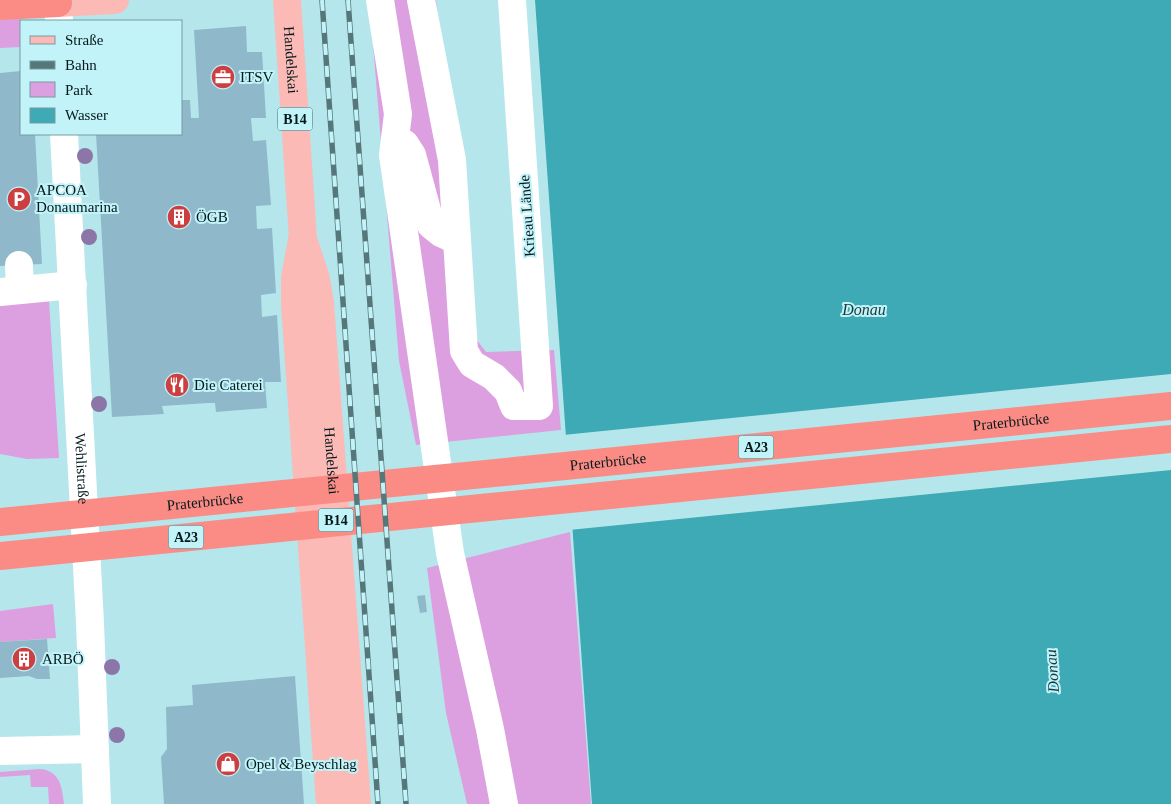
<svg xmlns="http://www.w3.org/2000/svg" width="1171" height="804" font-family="'Times New Roman',serif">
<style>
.green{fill:#dca0e0}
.water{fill:#3eaab5}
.pier{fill:#b5e6eb}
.building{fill:#8fb9ca}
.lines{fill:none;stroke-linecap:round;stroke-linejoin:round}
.minor{stroke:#fff;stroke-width:28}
.major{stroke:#fcbab6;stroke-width:28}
.highway{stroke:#fa8c85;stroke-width:28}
.rail-casing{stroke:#56777a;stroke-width:5.5}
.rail{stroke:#c2f3f9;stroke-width:4;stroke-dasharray:11;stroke-linecap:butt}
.tree{fill:#8c76a8}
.labels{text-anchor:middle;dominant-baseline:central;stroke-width:4;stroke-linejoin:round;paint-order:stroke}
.shield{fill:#c2f3f9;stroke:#3e5a5d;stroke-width:1}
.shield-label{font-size:14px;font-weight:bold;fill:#05181a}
.street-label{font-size:15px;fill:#05181a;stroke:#c2f3f9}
.poi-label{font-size:15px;fill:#05181a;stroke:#c2f3f9;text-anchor:start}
.water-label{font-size:16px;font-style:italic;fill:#18393c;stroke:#c2f3f9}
</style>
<rect width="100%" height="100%" fill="#b5e6eb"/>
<path class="green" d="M372 0H436L467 327 486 352 554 350 561 430 416 445 399 361 373 44Z
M20 15 21 47 0 48V16Z
M49 301 59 458 27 459 0 454V302Z
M570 532 591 804H467L446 713 427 568Z
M53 604 56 638 0 642V611Z
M39 769C60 770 62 787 64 804H49L48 787H31L30 775 0 777V772Z"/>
<path class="water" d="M535 0H1171V804H592Z"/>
<path class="pier" d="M1171 374V470L569 530 563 435Z"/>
<path class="building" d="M246 26 247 52H262L266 118H251L253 141 266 140 271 205 256 206 257 229 272 228 276 293 261 295 262 317 277 315 281 382H265L267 408 216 412 215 403H208L162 406 164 414 112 417 96 134H181V100H190L191 118H199L194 30Z
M21 71V134H35L42 264 0 266V73Z
M425 595 427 612 420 613 417 596Z
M47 639 50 679H37L29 676 0 678V642Z
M295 676 304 804H164L161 757 167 749 166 707 193 705 192 685Z"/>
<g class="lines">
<g class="minor">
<path d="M58 0 59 21"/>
<path d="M380 0 398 114 393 155 450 553 490 729 504 804"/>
<path d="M421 0 452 160 464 351 472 364 494 377 508 391 514 406H539L512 0"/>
<path id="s1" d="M64 134 90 623 97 804"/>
<path d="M395 142 405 144 412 155 431 225 441 233 456 240"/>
<path d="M19 265 20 290"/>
<path d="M0 292 73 285"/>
<path d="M0 751 95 749"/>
</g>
<g class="major">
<path id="s2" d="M287 0 303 239 316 279 320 303 357 804"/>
<path d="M58 3 115 0"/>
<path d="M302 240 295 278V305L330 804"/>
</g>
<g class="highway">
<path d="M0 6 58 3"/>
<path id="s3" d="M0 522 1171 406"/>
<path d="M0 556 1171 439"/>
</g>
<g class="rail-casing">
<path id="rail" d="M322 0 378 804
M348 0 406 804"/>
</g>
<use href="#rail" class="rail"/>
</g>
<g class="tree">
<circle cx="85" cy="156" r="8"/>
<circle cx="89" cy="237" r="8"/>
<circle cx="99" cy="404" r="8"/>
<circle cx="112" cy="667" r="8"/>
<circle cx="117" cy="735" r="8"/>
</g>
<defs>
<g id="office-disc" transform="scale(1.25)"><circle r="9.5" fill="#cd3e40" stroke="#c2f3f9"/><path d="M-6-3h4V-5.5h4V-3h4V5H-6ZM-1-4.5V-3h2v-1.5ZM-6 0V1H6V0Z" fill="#fff"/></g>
<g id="parking-disc" transform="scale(1.25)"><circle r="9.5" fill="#cd3e40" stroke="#c2f3f9"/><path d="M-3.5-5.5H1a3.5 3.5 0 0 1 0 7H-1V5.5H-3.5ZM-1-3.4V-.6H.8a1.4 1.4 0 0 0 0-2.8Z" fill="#fff"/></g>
<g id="building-disc" transform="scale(1.25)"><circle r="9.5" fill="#cd3e40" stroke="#c2f3f9"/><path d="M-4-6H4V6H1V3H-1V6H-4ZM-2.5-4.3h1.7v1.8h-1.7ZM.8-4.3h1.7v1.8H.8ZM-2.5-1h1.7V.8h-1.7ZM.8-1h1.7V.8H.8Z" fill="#fff"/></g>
<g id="restaurant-disc" transform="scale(1.25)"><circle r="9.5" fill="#cd3e40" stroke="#c2f3f9"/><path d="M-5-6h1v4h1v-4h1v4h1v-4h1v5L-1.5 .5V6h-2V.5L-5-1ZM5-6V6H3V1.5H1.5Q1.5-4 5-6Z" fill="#fff"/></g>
<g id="shop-disc" transform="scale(1.25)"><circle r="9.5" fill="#cd3e40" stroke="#c2f3f9"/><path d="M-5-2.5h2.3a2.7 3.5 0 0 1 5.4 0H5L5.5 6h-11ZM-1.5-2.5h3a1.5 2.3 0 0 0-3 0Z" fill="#fff"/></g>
</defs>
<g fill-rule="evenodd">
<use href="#office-disc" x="223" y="77"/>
<use href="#parking-disc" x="19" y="199"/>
<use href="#building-disc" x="179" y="217"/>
<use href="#restaurant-disc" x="177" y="385"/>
<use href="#building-disc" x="24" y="659"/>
<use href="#shop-disc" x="228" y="764"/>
</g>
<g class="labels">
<g class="shield">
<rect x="277.5" y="107.5" width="35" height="23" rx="4"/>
<rect x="738.5" y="435.5" width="35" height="23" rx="4"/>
<rect x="318.5" y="508.5" width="35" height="23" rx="4"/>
<rect x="168.5" y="525.5" width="35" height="23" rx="4"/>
</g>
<g class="shield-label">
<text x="295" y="119">B14</text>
<text x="756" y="447">A23</text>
<text x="336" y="520">B14</text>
<text x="186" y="537">A23</text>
</g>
<g class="street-label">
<text stroke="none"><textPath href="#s2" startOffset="60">Handelskai</textPath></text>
<text transform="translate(527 216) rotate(-94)">Krieau Lände</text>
<text stroke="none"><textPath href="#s3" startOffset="1016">Praterbrücke</textPath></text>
<text stroke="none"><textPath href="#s2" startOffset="464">Handelskai</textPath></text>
<text stroke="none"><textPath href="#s3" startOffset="611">Praterbrücke</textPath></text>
<text stroke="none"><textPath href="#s1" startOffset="335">Wehlistraße</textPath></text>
<text stroke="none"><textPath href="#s3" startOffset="206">Praterbrücke</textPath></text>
</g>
<g class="poi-label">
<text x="240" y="77">ITSV</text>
<text x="36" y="190">APCOA<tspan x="36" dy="17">Donaumarina</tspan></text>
<text x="196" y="217">ÖGB</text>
<text x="194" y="385">Die Caterei</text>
<text x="42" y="659">ARBÖ</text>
<text x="246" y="764">Opel &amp; Beyschlag</text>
</g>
<g class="water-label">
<text x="864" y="309">Donau</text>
<text transform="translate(1052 671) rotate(-94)">Donau</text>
</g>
</g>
<rect x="20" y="20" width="162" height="115" fill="#c2f3f9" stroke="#769ba0"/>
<rect x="30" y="36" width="25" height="8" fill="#fcbab6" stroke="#769ba0"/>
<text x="65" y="45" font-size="15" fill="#05181a">Straße</text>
<rect x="30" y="61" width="25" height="8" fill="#56777a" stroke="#769ba0"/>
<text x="65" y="70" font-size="15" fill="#05181a">Bahn</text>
<rect x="30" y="82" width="25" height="15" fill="#dca0e0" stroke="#769ba0"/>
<text x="65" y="95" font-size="15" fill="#05181a">Park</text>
<rect x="30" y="108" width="25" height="15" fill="#3eaab5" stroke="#769ba0"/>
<text x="65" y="120" font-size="15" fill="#05181a">Wasser</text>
</svg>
